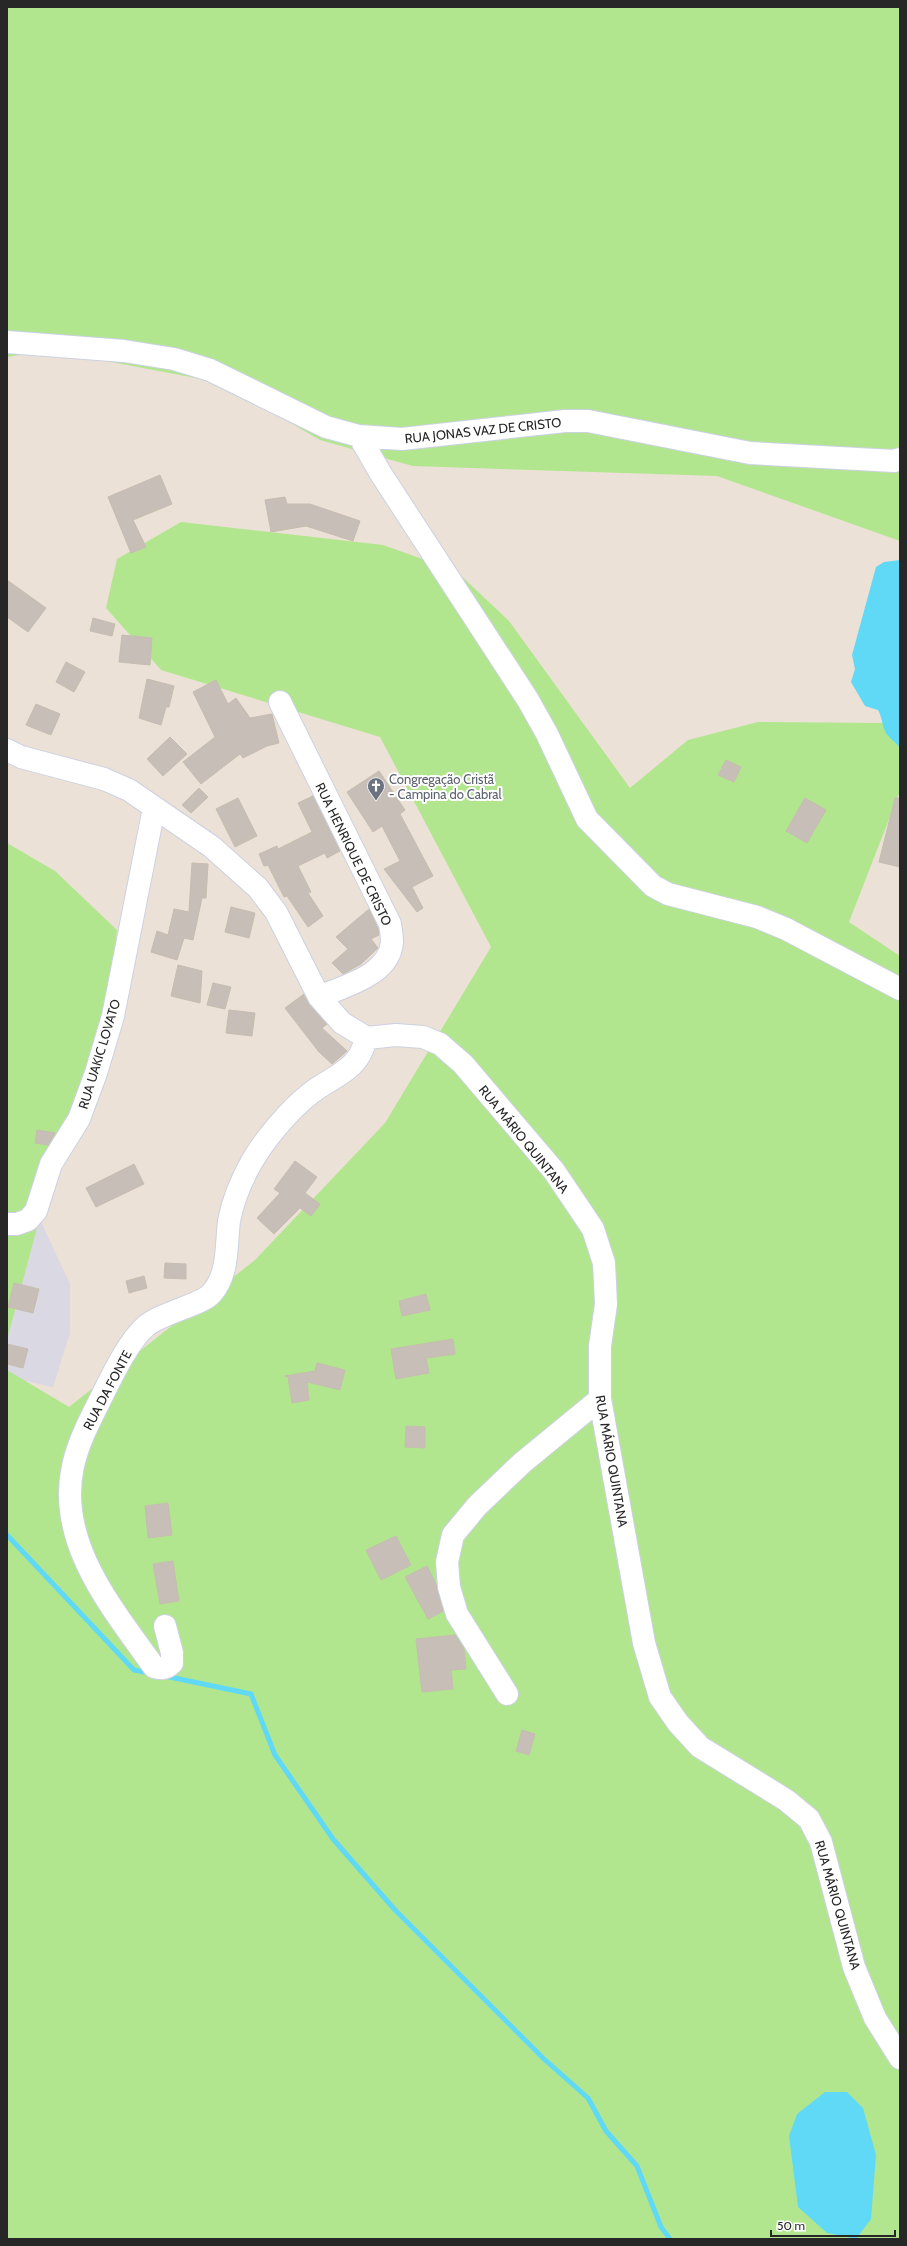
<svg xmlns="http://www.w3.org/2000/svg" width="907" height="2246" font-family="Cabin,sans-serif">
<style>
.industrial{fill:#dad8e2}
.green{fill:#b2e68e}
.water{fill:#60d9f6}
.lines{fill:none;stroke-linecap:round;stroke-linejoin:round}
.stream{stroke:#60d9f6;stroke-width:5}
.building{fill:#c6beb7;stroke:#c6bdb0}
.minor-casing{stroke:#ccd1e2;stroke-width:24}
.minor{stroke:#fff;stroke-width:22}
.labels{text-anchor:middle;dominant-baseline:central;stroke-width:4;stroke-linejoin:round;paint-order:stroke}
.street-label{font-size:13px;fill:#272727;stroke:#fff}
.worship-label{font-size:13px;fill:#5b616d;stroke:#fff;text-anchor:start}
</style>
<rect width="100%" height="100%" fill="#ebe1d6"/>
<path class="industrial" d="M36 1211 70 1284V1333L53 1387 7 1377V1224Z"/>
<path class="green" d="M7 7H900V541L717 476 413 466 320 440 222 383 48 350 7 357Z
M181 522 383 545 456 571 509 621 630 788 688 740 758 722 886 723 900 733V791L849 922 900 956V2239H7V1370L69 1407 255 1260 385 1123 491 947 380 737 161 670 106 608 117 559Z
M7 843 55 871 117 930 105 1031 57 1153 7 1340Z"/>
<path class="water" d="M900 560V748C896 742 888 738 885 731 882 724 882 717 878 710L865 706 851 682 855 669 852 655 876 567 884 562Z
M825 2092H847L863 2108 876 2155 871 2219 856 2239 827 2233 798 2207 789 2136 797 2114Z"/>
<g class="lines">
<path class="stream" d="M7 1535 134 1670 150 1673
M165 1676 251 1694 275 1755 333 1839 395 1910 544 2059 588 2098 606 2131 637 2166 661 2227 670 2239"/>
</g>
<path class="building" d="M160 475 172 504 133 520 146 547 131 553 108 497Z
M285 497 287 504H310L360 521 353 541 306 526 271 532 265 500Z
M7 580 46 608 28 632 7 617Z
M93 618 115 624 112 636 90 631Z
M122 635 152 638 150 665 119 662Z
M66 662 85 672 74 692 56 682Z
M147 679 174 686 169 707H166L161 725 139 718Z
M216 680 228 704 236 698 250 718 272 714 279 743 267 746 243 758 240 754 201 784 183 762 215 737 193 692Z
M36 704 60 714 51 735 26 725Z
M170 737 187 754 163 776 147 759Z
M726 760 741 767 734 782 718 775Z
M379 771 405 810 400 814 433 876 412 887 423 908 417 912 384 869 400 861 382 826 373 832 347 792Z
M199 788 208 797 191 813 182 805Z
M313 796 340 851 327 858 325 853 298 866 311 892 308 893 323 916 308 927 287 896 284 897 268 865 264 866 259 854 277 846 278 849 312 832 298 803Z
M238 798 257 836 235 847 216 809Z
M805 798 826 810 807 843 786 831Z
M895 798H900V867L879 862Z
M192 863 208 864 206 898H202L193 940 184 938 177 960 151 952 157 931 168 935 174 909 189 912Z
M231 907 255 913 249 938 225 932Z
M369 909 378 928 379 935 371 939 378 948 361 964 343 974 332 963 348 949 336 937Z
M178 965 202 971 200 1003 171 996Z
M213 983 231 987 225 1009 207 1005Z
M304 994 310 1005 327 1024 322 1028 347 1051 332 1064 319 1052 285 1008Z
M229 1010 255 1013 252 1036 226 1033Z
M37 1130 55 1133 48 1145 35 1143Z
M295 1161 317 1177 305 1193 320 1204 311 1216 300 1208 274 1234 257 1218 280 1193 274 1189Z
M134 1164 144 1184 96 1207 86 1188Z
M165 1263 186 1264V1279L164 1278Z
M144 1276 147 1288 129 1293 126 1281Z
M14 1283 39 1289 33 1313 8 1307Z
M426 1294 430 1310 402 1316 399 1301Z
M453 1339 455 1354 426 1358 429 1373 396 1379 391 1349Z
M7 1344 28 1349 23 1368 7 1364Z
M317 1363 345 1370 340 1390 307 1382 309 1400 292 1403 288 1377 285 1376 315 1371Z
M406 1426 425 1427V1448L405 1447Z
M168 1503 172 1535 148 1538 145 1506Z
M396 1536 411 1565 381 1580 366 1550Z
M173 1561 179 1601 160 1604 153 1564Z
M427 1566 436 1584 443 1611 428 1619 405 1577Z
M455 1635 464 1649 466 1669 451 1670 453 1689 422 1692 416 1639Z
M522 1730 535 1734 529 1755 516 1751Z"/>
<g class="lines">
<g class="minor-casing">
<path id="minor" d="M7 342 124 351 174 359 210 370 326 427 359 436 402 439 565 421H588L750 453 894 461 900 459
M359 436 381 474 528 700 547 734 587 819 653 886 668 894 757 917 786 929 900 989
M280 702 390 924C391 930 392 936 392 942 390 975 344 986 319 997
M7 750 21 757 104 779 129 790 212 847 258 888 276 912 319 997 342 1023 367 1038 396 1035 423 1037 440 1044 463 1064 554 1171 593 1229 604 1263 606 1304 600 1346V1399L644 1643 660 1697 678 1723 700 1747 786 1800 809 1819 821 1842 854 1967 875 2018 900 2058
M7 1224H17L28 1220 36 1211 51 1164 79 1119 96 1073 113 1016 154 808
M165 1626 172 1653V1663C166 1669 162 1669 154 1667 113 1609 56 1543 73 1466 78 1443 89 1422 99 1402 110 1380 128 1341 146 1326 161 1313 201 1305 211 1294 229 1275 226 1245 229 1221 233 1200 241 1181 251 1163 264 1140 290 1109 311 1093 326 1081 346 1074 357 1059 362 1053 364 1044 367 1038
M507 1694 457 1614 449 1587 447 1562 453 1535 477 1506 522 1463 600 1399"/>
</g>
<use href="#minor" class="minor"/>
</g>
<defs>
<g id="church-pin" transform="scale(0.9)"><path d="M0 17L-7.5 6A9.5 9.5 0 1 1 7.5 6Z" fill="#6b7280" stroke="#fff"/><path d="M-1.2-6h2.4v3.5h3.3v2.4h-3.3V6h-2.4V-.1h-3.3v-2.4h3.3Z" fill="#fff"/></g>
</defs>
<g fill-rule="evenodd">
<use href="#church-pin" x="376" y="786"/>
</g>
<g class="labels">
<g class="street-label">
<text transform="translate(483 430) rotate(-6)">RUA JONAS VAZ DE CRISTO</text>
<text transform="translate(354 854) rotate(64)">RUA HENRIQUE DE CRISTO</text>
<text transform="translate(99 1054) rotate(-73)">RUA UAKIC LOVATO</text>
<text transform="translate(524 1139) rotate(51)">RUA MÁRIO QUINTANA</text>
<text transform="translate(107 1390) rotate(-62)">RUA DA FONTE</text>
<text transform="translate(612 1461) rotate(80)">RUA MÁRIO QUINTANA</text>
<text transform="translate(838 1905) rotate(74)">RUA MÁRIO QUINTANA</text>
</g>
<g class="worship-label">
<text x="389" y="779">Congregação Cristã<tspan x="389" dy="15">- Campina do Cabral</tspan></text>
</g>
</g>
<rect width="907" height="2246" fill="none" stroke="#272727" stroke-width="16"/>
<path d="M771 2230v6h124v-6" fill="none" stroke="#272727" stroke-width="2"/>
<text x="777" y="2230" font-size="12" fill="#272727" stroke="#ffffff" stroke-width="3" paint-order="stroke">50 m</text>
</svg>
